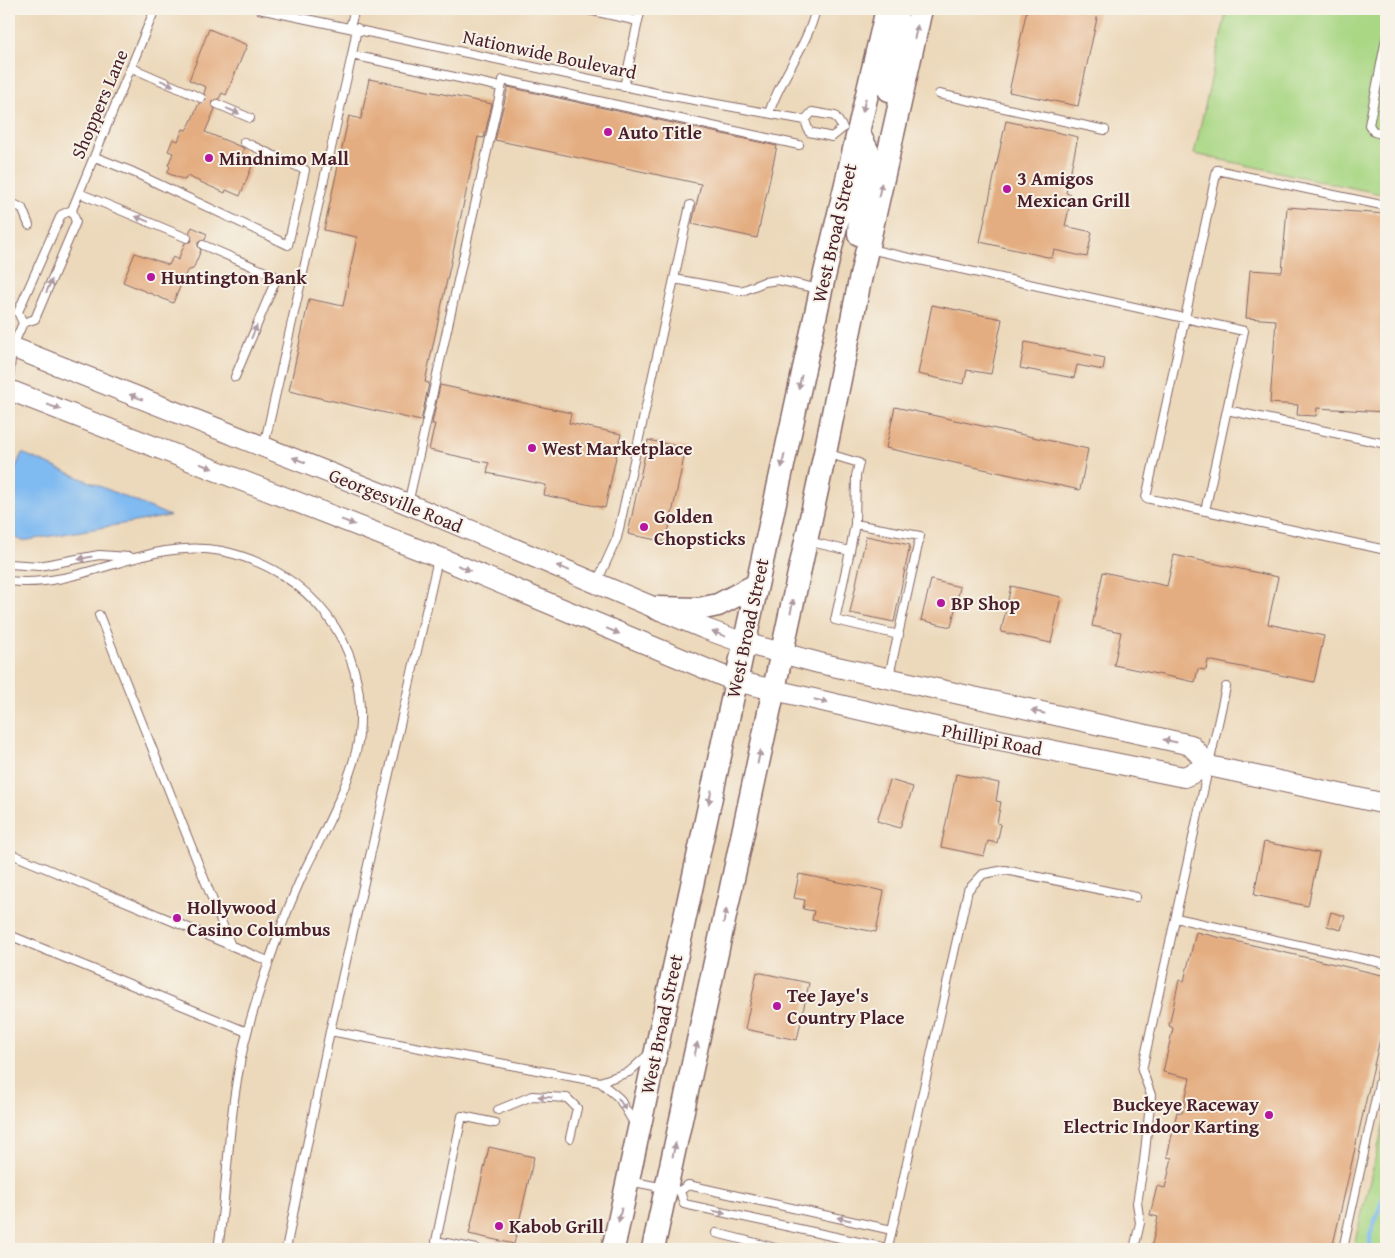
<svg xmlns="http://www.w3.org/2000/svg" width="1395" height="1258" font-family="'Gentium Book Plus',serif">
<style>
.built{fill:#ecd8ba}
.green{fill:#a9d784;stroke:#7a7b58}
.water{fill:#7fbaf1;stroke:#646c8e}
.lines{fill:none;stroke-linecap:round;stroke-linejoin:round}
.stream{stroke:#7fbaf1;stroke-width:4.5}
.building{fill:#e4ad81}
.lane-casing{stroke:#846665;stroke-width:10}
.secondary-casing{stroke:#846665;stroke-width:22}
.primary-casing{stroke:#846665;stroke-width:25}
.lane{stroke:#fff;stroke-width:8}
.secondary{stroke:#fff;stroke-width:20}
.primary{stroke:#fff;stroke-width:22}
.oneway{fill:#ae9aa0}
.poi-dot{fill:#b5179e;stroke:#f7f3e8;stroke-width:2}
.labels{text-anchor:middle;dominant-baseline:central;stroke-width:4;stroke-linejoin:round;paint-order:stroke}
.street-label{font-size:19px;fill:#4a1f2b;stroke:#f7f3e8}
.poi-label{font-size:19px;font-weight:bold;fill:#4a1f2b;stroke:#f7f3e8;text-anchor:start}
</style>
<rect width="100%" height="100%" fill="#f7f3e8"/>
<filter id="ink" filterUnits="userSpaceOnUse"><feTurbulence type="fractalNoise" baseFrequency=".02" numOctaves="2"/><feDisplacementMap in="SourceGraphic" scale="10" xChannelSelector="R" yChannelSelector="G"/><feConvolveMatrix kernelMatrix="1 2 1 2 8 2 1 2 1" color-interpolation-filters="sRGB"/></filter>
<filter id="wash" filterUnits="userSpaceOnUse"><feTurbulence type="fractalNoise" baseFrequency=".0096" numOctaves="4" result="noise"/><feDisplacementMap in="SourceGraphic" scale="20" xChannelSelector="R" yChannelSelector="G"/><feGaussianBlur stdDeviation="1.12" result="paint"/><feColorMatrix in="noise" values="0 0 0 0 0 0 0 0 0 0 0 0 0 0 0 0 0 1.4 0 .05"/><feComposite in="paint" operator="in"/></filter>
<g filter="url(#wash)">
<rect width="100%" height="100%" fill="#f0e9d2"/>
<path class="built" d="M9 9H1227L1194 154 1386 195V1115L1353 1249H9Z"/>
<path class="green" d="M1227 9H1386V195L1194 154Z
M1386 1115V1249H1353Z"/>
<path class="water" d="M22 453 170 516 22 541 9 535V483Z"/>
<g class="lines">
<path class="stream" d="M1370 1249V1235L1386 1190"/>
</g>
<g id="blocks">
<path class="building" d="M1027 9H1099L1078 106 1009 92Z
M209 29 247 45 226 95 222 93 219 99 212 101V105L215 109 205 132 244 148 241 156 254 161 240 196 226 190 225 193 187 176 185 180 167 173 170 167 168 165 173 153 168 151 173 139 178 141 183 129 186 130 190 124 199 103 206 100 204 93 206 87 189 80Z
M369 79 492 104 484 138 478 137 425 382 429 383 421 421 289 391 309 299 343 306 357 237 324 230 349 116 361 119Z
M508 87 777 146 757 238 692 224 701 184 495 140Z
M1006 121 1078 137 1066 193 1072 195 1065 226 1092 232 1087 257 1054 250 1052 258 980 242Z
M1287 207 1386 214 1385 412 1317 408 1316 416 1297 415 1298 405 1270 403 1276 320 1246 318 1250 270 1282 272Z
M192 227 207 234 205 240 198 242V246L201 250 193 269 187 271 173 303 123 282 135 253 169 265 173 257 178 260 185 243 192 241 189 233Z
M932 305 1002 319 991 374 967 370 964 384 918 374Z
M1025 342 1105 358 1103 370 1077 365 1074 378 1020 368Z
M440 385 571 413 569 423 621 434 605 508 544 495 546 485 487 473 489 463 429 450 435 424H432Z
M895 407 1088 449 1080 490 886 448Z
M648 440 686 448 666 542 628 534Z
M866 536 910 545 894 622 850 613Z
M1174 555 1278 577 1268 624 1324 636 1314 682 1208 660 1206 670 1198 669 1195 682 1114 665 1121 632 1092 626 1103 572 1167 586Z
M931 580 960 587 951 627 921 620Z
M1011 586 1061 597 1051 643 1001 632Z
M956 774 999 783 996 801 1001 802 997 823 1001 824 997 843 988 841 984 856 941 847Z
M890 780 913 787 900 828 877 821Z
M1264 842 1319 853 1308 906 1254 895Z
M799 874 884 891 876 932 812 920 814 911 803 909 805 900 794 898Z
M1331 912 1345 916 1341 930 1327 926Z
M1196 932 1386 976V1013L1332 1249 1306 1244 1305 1249H1151L1158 1217 1150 1215 1157 1186 1165 1188 1172 1158 1167 1157 1177 1112 1182 1113 1190 1078 1163 1072 1173 1028 1169 1026 1179 980 1184 981Z
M757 972 809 983 797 1040 745 1029Z
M489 1147 534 1157 514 1244 469 1234Z"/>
</g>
</g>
<g filter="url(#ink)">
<use href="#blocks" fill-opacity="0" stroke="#846665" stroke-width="1"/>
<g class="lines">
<g class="lane-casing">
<path id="lane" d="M259 9 661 94 805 120
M584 9 638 21 624 87
M638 21 641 9
M350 27 355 9
M357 28 352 55 501 87
M1386 39 1369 125 1374 132 1386 135
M132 68 201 98
M939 94 1105 130
M217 104 250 118
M812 112 835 116 843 128 832 137 809 132 805 120Z
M769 113C781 76 807 47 816 9
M95 157 133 172 288 245 305 170 244 142
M79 193 187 238
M9 202 22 208 29 225
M1386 206 1217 170 1146 498 1386 550
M203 245 277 277 235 377
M869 249 1244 331 1205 511
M674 279 690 205
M23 323 35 319 76 222 72 210 155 9
M9 378 12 348 23 323 18 312 61 215 72 210
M1227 410 1386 444
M264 446 352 55
M826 453 859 463 856 476 855 524
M408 504 503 80 799 145
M807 541 850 551 855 524 920 536 889 676
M850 551 835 620 899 635
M9 564 39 566 99 555 129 557
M9 581C82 590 148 536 222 551 310 570 369 644 359 735 354 779 321 836 302 876 280 925 263 977 248 1029 228 1100 229 1176 218 1249
M597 582 617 538 674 279 742 291 764 282 778 280 819 289
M99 615 231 946
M9 853 268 961
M1176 918 1386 964
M9 935 247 1032
M330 1031 600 1082 619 1098 635 1125
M600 1082 629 1072 649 1054
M498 1110 532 1096 567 1098 577 1108 570 1138
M629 1181 680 1191 688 1185 892 1230
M680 1191 684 1204 891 1249
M716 1233 779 1249
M888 1248 968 890 983 874 1005 870 1136 897
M286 1249 330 1031 438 559
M477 1249 436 1241 462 1116 495 1123
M1134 1249 1140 1223 1137 1203 1144 1161 1151 1095 1142 1070 1226 687
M1343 1249 1386 1052"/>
</g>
<g class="secondary-casing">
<path id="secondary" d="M9 346 408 504 703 628 744 643 819 663 1191 745 1209 766
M9 390 438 557 735 681 935 727 1184 777 1209 766 1386 804"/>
</g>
<g class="primary-casing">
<path id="primary" d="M889 90 892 75 897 17
M859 234 861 187 868 152 860 136
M656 608 699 609 718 605 756 585
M613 1249 821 290 887 9
M653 1249 825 453 859 285 921 9"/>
</g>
<use href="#lane" class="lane"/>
<use href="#secondary" class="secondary"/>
<use href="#primary" class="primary"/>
</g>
<defs><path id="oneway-solid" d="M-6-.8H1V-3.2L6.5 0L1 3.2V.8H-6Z" transform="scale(1.25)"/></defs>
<g class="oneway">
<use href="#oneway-solid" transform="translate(916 32) rotate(-77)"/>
<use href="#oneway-solid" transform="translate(167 83) rotate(23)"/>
<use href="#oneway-solid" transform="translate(864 105) rotate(104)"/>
<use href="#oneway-solid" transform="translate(233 111) rotate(23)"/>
<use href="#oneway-solid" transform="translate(880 190) rotate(-78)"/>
<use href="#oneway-solid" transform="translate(142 219) rotate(-158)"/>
<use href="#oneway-solid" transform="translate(49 286) rotate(-67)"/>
<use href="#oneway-solid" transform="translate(254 332) rotate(-67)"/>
<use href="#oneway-solid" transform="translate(800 382) rotate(103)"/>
<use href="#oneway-solid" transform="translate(136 397) rotate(-159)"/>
<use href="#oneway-solid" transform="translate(54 407) rotate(21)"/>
<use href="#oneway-solid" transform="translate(299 460) rotate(-158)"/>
<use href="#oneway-solid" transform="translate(783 461) rotate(102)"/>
<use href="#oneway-solid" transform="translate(206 466) rotate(21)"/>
<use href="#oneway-solid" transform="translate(348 522) rotate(21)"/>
<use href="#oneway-solid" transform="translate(85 558) rotate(168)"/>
<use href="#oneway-solid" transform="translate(464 568) rotate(23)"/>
<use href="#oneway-solid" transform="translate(563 568) rotate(-158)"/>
<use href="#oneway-solid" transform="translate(792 606) rotate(-78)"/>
<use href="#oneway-solid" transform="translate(613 631) rotate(23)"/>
<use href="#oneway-solid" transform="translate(719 634) rotate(-160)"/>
<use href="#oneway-solid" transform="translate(821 701) rotate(13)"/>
<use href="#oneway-solid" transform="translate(1038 712) rotate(-167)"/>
<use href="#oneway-solid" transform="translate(1170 741) rotate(-168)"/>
<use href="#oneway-solid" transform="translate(759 757) rotate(-78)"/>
<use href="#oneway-solid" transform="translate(710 797) rotate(102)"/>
<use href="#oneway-solid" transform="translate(725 916) rotate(-78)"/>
<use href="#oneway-solid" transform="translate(696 1049) rotate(-78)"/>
<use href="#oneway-solid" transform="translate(545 1097) rotate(-177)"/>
<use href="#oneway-solid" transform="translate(622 1104) rotate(57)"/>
<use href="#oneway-solid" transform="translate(674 1150) rotate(-78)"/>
<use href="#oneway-solid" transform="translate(719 1212) rotate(12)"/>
<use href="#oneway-solid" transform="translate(620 1215) rotate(102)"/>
<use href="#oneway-solid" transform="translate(844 1219) rotate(-168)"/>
</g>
</g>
<g class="poi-dot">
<circle cx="608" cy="132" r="5"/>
<circle cx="209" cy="158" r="5"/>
<circle cx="1007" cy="189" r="5"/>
<circle cx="151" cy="277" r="5"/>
<circle cx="532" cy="448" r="5"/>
<circle cx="644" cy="527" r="5"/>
<circle cx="941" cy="603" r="5"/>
<circle cx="177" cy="918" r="5"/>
<circle cx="777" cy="1006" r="5"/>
<circle cx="1269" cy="1115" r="5"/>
<circle cx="499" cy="1226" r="5"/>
</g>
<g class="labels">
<g class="street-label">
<text transform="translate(550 54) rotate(12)">Nationwide Boulevard</text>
<text transform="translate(99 104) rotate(-67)">Shoppers Lane</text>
<text transform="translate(834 233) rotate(-77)">West Broad Street</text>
<text transform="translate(396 500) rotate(22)">Georgesville Road</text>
<text transform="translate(747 628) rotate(-78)">West Broad Street</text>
<text transform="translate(992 739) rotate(11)">Phillipi Road</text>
<text transform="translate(661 1024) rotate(-78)">West Broad Street</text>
</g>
<g class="poi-label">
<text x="618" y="132">Auto Title</text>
<text x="219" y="158">Mindnimo Mall</text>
<text x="1017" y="178">3 Amigos<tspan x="1017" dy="22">Mexican Grill</tspan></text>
<text x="161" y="277">Huntington Bank</text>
<text x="542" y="448">West Marketplace</text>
<text x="654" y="516">Golden<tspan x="654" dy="22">Chopsticks</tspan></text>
<text x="951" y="603">BP Shop</text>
<text x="187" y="907">Hollywood<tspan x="187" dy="22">Casino Columbus</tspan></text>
<text x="787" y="995">Tee Jaye's<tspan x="787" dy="22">Country Place</tspan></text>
<text x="1259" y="1104" text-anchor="end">Buckeye Raceway<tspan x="1259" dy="22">Electric Indoor Karting</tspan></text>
<text x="509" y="1226">Kabob Grill</text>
</g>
</g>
<rect width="1395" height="1258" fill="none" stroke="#f7f3e8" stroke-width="30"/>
</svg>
